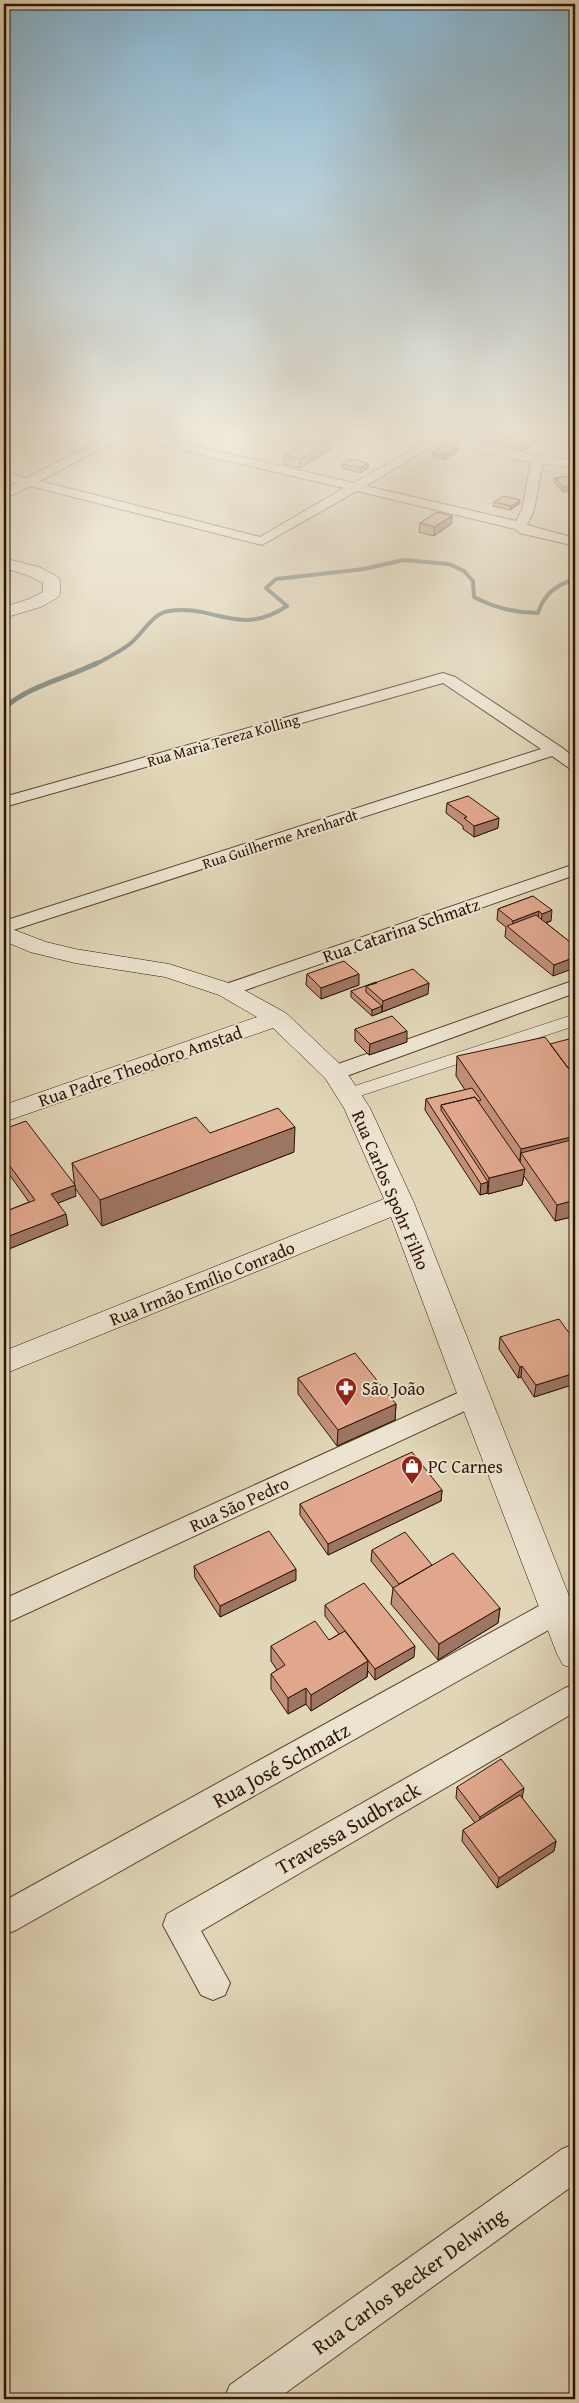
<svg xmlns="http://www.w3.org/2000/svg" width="579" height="2403" font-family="'Gentium Book Plus',serif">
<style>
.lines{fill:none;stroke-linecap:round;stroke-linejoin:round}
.stream-far1{stroke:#6c766e;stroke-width:4}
.stream{stroke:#6c766e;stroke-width:5}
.lane-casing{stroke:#5c4431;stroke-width:12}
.street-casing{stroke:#5c4431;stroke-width:2}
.secondary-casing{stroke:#2f1404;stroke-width:1}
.lane{stroke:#ece4d1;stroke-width:11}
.street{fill:#ece4d1;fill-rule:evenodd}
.secondary{fill:#ece4d1;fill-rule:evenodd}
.wall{fill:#c19079;stroke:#2f1404}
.shaded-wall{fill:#9d7563;stroke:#2f1404}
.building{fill:#e0a78d;stroke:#2f1404}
.labels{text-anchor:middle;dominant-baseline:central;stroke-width:4;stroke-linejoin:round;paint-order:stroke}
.far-street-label{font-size:15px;fill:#2f1404;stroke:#ece4d1}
.street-label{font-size:18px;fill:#2f1404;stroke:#ece4d1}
.poi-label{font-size:18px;fill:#2f1404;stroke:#ece4d1;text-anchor:start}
.near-street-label{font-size:21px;fill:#2f1404;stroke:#ece4d1}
</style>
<rect width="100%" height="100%" fill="#e1d6b8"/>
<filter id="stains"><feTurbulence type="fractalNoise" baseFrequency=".004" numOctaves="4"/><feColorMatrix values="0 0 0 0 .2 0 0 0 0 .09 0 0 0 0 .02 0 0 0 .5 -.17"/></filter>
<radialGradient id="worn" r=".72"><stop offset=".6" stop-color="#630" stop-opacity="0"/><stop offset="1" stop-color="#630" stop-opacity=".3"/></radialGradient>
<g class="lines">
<path class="stream-far1" d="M94 665C107 658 120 652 131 643 142 634 153 613 169 611 215 604 239 638 287 606L266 588 276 579 364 569 403 560 449 564 464 571 473 581 474 597C495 608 514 613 538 613 544 594 556 585 575 579"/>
<path class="stream" d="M4 708C31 685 65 679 97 663"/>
<g class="lane-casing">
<path id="lane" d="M348 1094 575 1020"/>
</g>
<g class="street-casing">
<path id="street" d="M111 435H126L40 481 260 537 344 488 133 439 127 435H148L354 483 437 435H451L366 486 516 521 522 510 531 461 537 457 541 458 543 461 534 510 527 525 575 538V546L520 533 515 529 357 491 262 545 30 486 4 499V490L17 483 4 480V472L27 478Z
M443 673 455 677 561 747 575 758V770L569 768 552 756 4 933V921L541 749 443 683 4 807V797Z
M575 864V875L234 994 227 996 220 994 217 990 220 986Z
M575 980V993L341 1078 334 1079 327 1078 324 1073 327 1068Z
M473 1386 482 1389 486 1396 482 1403 4 1624V1599Z
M558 1598 568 1601 572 1610 568 1619 16 1930 4 1935V1901L548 1601Z
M575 1684V1712L201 1931 230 1983 225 1995 213 2000 201 1995 163 1925 167 1914 565 1688Z
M575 2144V2184L277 2399H224L230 2385 562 2149Z"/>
</g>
<g class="secondary-casing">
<path id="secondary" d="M411 435H438L514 452 575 460V468L514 460 418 439Z
M4 558 39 567 58 577 60 581V594L57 598 41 607 4 618V607L29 599 43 592V583L27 575 4 568Z
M4 926 46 942 75 949 169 964 235 985 286 1013 343 1067 370 1108 414 1203 575 1611V1669L563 1665 557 1654 458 1396 391 1217 4 1374V1351L384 1199 344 1108 325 1078 273 1028 4 1122V1105L257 1017 219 995 165 977 75 963 30 952 4 941Z"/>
</g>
<use href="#lane" class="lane"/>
<use href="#street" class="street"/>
<use href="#secondary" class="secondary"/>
</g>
<path class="wall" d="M462 435H541L540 439 523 451 462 437Z
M457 447V452L444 460 432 457V453Z
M330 450 300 468 284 464V455Z
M368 463V468L360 473 342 468V464Z
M555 478 575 479 563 492 554 482Z
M520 500 519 504 510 510 493 506 494 502Z
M452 516 451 524 434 536 419 532 420 523Z
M447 803 498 828 474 837 463 829V826L446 813Z
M533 896 551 921 546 923 575 946 553 976 505 937 506 927 497 920 498 909Z
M307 974 359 985 321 999 306 985Z
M377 983 428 994 372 1016 351 997V991Z
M355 1029 407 1042 369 1055 355 1041Z
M457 1056 575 1216 555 1221 524 1176 522 1185 488 1194 487 1193 480 1195 425 1110 426 1099 465 1090 456 1076Z
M4 1129 76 1196 58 1203 68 1225 4 1251V1212L29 1202 4 1167Z
M210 1133 294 1152 102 1226 75 1188 72 1163Z
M575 1336V1384L534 1397 521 1377 518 1378 499 1349 500 1337H572Z
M298 1378 396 1404 395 1420 337 1446 298 1394Z
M442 1490 441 1501 328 1555 300 1515V1504Z
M372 1550 432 1565 500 1608 498 1623 438 1660 391 1604 393 1588 371 1561Z
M194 1566 296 1580 220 1617 195 1578Z
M325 1605 414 1657 375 1680 368 1671 367 1677 311 1711 306 1704 288 1714 271 1689V1674L277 1670 271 1661V1646L329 1640 339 1634 325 1616Z
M457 1787 522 1798 556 1841 554 1851 497 1888 462 1841 463 1830 475 1823 456 1798Z"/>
<path class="shaded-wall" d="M535 435H541L540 439 523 451 524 442Z
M330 442V450L300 468V459Z
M457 447V452L444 460V455Z
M368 463V468L360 473V468Z
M575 486V491L563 492V487Z
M520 500 519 504 510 510 511 506Z
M452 516 451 524 434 536V527Z
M499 818 498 828 474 837V826Z
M552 910 551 921 541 924 542 914Z
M539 911 538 922 512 930 513 921Z
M575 957V968L553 976 554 965Z
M359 974V985L321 999V988Z
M429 983 428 994 382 1012 383 1001Z
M8 990 9 995 4 997V991Z
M382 1006V1012L372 1016V1010Z
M407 1031V1042L369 1055 370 1044Z
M575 1066V1077L562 1069Z
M295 1127 294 1152 102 1226 100 1200Z
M575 1136V1155L521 1153 519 1169 521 1149Z
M525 1169 522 1185 488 1194 489 1178Z
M488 1182 487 1193 480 1195 481 1184Z
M75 1185 76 1196 53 1205 51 1194Z
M575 1200V1216L555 1221 557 1205Z
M66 1214 68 1225 4 1251V1238Z
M522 1366 521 1377 518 1378 520 1367Z
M575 1373V1384L534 1397 536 1385Z
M396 1404 395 1420 337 1446 338 1430Z
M442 1490 441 1501 328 1555V1544Z
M296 1569V1580L220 1617V1606Z
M500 1608 498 1623 438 1660 439 1644Z
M415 1646 414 1657 375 1680V1669Z
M368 1661 367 1677 311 1711V1695Z
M306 1688V1704L288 1714V1698Z
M524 1788 522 1799 479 1827 480 1817Z
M556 1841 554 1851 497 1888 499 1878Z"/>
<path class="building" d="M492 435H535L524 442Z
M314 438 330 442 300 459 284 455Z
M445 444 457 447 444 455 432 453Z
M350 459 368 463 360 468 342 464Z
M573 476 575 479V486L563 487 555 478Z
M503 496 520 500 511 506 494 502Z
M437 512 452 516 434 527 420 523Z
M468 796 499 818 474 826 464 818 467 817 447 803Z
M533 896 552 910 542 914 539 911 513 921 498 909Z
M536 915 575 946V957L554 965 507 926Z
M344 961 359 974 321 988 307 974Z
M413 969 429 983 383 1001 366 986Z
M376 982 377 983 366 986V992L382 1006 372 1010 351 991Z
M4 985 8 990 4 991Z
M392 1016 407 1031 370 1044 355 1029Z
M545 1037 575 1077V1136L521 1149 457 1056Z
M569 1039 575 1048V1066L568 1068 550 1044Z
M472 1088 481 1100 478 1101 475 1097 441 1105V1110L488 1182 481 1184 426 1099Z
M475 1097 525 1169 489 1178 441 1105Z
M278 1108 295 1127 100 1200 72 1163 196 1117 210 1133Z
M26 1121 75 1185 51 1194 66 1214 4 1238V1212L35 1200 4 1158V1129Z
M575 1139V1200L557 1205 521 1153Z
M559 1319 572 1337 575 1336V1373L536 1385 522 1366 520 1367 500 1337Z
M355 1353 396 1404 338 1430 298 1378Z
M412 1452 442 1490 328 1544 300 1504Z
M269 1531 296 1569 220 1606 194 1566Z
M405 1532 432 1565 399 1584 372 1550Z
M453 1553 500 1608 439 1644 393 1588Z
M364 1583 415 1646 375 1669 325 1605Z
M315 1621 329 1640 345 1631 368 1661 311 1695 306 1688 288 1698 271 1674 285 1665 271 1646Z
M501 1759 524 1788 480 1817 457 1787Z
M520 1795 556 1841 499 1878 463 1830Z"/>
<linearGradient id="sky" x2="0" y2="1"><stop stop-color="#87b6d3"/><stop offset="0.56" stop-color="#f2eddf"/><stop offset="1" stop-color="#f2eddf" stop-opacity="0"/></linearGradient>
<rect width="579" height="771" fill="url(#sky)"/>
<defs>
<g id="pharmacy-pin" transform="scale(1.125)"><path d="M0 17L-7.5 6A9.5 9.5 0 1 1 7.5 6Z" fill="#8f2418" stroke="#ece4d1"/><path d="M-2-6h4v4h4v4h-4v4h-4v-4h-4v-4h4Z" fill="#fff"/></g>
<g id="shop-pin" transform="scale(1.125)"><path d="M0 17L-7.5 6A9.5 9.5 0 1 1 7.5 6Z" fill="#8f2418" stroke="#ece4d1"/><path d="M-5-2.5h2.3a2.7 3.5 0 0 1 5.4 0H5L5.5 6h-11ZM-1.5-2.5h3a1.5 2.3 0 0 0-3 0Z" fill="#fff"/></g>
</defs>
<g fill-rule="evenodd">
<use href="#pharmacy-pin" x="346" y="1388"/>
<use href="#shop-pin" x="412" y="1466"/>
</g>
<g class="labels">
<g class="far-street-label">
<text transform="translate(223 740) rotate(-16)">Rua Maria Tereza Kolling</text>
<text transform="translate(280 839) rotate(-18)">Rua Guilherme Arenhardt</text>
</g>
<g class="street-label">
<text transform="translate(401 930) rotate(-19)">Rua Catarina Schmatz</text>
<text transform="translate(140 1066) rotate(-19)">Rua Padre Theodoro Amstad</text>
<text transform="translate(391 1190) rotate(67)">Rua Carlos Spohr Filho</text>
<text transform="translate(202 1283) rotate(-22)">Rua Irmão Emílio Conrado</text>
<text transform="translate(239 1504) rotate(-25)">Rua São Pedro</text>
</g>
<g class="poi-label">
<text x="362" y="1388">São João</text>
<text x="428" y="1466">PC Carnes</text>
</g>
<g class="near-street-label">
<text transform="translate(281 1765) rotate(-29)">Rua José Schmatz</text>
<text transform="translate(348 1828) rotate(-30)">Travessa Sudbrack</text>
<text transform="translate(409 2281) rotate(-36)">Rua Carlos Becker Delwing</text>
</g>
</g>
<rect width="579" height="2403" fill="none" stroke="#e1d6b8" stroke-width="20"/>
<rect x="5" y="5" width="569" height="2393" fill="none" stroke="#2f1404" stroke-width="2.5"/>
<rect x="10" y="10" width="559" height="2383" fill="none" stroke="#2f1404"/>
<rect width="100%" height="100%" filter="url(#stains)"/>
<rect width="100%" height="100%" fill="url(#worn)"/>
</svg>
